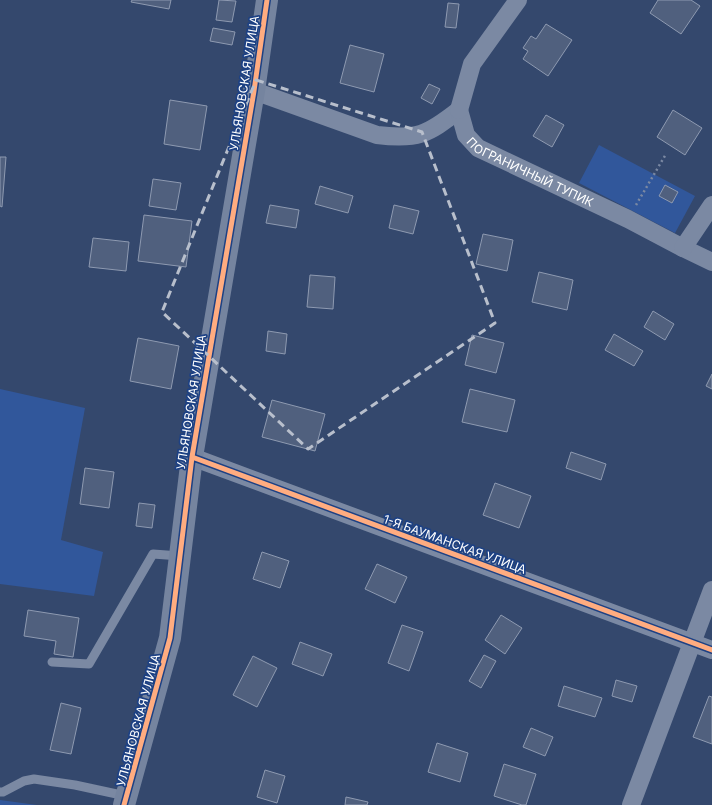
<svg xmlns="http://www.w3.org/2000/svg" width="712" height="805" font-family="Inter,sans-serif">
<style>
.green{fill:#31579b}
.building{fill:#50607e;stroke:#8e9ab1}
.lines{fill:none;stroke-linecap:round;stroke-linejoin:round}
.path{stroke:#7b89a3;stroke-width:2.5;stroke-dasharray:2 3;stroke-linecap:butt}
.lane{stroke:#7b89a3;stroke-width:9}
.street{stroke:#7b89a3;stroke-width:18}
.secondary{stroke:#75849f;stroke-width:22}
.cycleway-casing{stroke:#1d4184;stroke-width:8}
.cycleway{stroke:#ffac80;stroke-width:5}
.marked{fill:none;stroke:#b8bfcc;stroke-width:3;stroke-dasharray:8 5;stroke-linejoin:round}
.labels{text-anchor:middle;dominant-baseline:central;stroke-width:3.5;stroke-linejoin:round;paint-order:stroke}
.street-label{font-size:12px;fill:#fff;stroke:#1d4184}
</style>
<rect width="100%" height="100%" fill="#34486d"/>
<path class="green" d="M599 145 695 196 675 233 579 183Z
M0 389 85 408 61 540 103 552 94 596 0 584Z
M0 800 37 805H0Z"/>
<path class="building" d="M132 0H171L169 9 131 2Z
M219 0 236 1 232 22 216 20Z
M658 0H691L700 6 681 34 650 13Z
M448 3 459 4 456 28 445 27Z
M546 24 572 40 548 76 523 59 528 51 523 48 531 36 536 39Z
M213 28 235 32 232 45 210 41Z
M350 45 384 54 374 92 340 83Z
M429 84 440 89 432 104 421 98Z
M170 100 207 106 200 150 164 144Z
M673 110 702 128 685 155 657 137Z
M546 115 564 125 552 147 533 136Z
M0 157H6L2 207 0 206Z
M153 179 181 183 176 210 149 206Z
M665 185 678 192 672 203 659 196Z
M320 186 353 196 348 213 315 204Z
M270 205 299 210 296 228 266 223Z
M394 205 419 211 413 234 389 228Z
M144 215 192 221 186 267 138 261Z
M483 234 513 240 507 271 476 264Z
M93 238 129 242 126 271 89 267Z
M539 272 573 280 567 310 532 302Z
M310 275 335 277 333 309 307 307Z
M653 311 674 324 665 340 644 327Z
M268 331 287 334 285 354 266 351Z
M614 334 643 351 634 366 605 350Z
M472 335 504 343 496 373 465 365Z
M138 338 179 346 171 389 130 381Z
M712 374V389L706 386Z
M470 389 515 400 507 432 462 422Z
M272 400 325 414 315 451 262 437Z
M571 452 606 464 601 480 566 468Z
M85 468 114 472 109 508 80 504Z
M495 483 531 496 519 528 483 515Z
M139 503 155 505 152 528 136 526Z
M262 552 289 561 280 588 253 579Z
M377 564 407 577 395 603 365 589Z
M28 610 79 618 73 657 54 654 56 641 24 636Z
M501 615 522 628 505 654 485 640Z
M402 625 423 632 409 671 388 663Z
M300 642 332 654 323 676 292 664Z
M484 655 496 661 481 688 469 681Z
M253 656 277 668 257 707 233 695Z
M616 680 637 686 632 702 612 696Z
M564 686 602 698 595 717 558 706Z
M709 696 712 697V744L693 737Z
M61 703 81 708 71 754 50 750Z
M531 728 553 737 545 756 523 747Z
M437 743 468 753 460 782 428 772Z
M504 764 536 774 526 805H522L494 796Z
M265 770 285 776 277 803 257 797Z
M346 797 368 802 367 805H345Z"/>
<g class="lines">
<path class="path" d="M636 205 666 154"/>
<path class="lane" d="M52 662 89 664 153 554 180 556
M0 792H3L24 781 34 779 75 785 126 796"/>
<g class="street">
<path d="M254 91 377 135C417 140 427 135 459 110"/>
<path id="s1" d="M459 110 466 135 478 148 628 219 683 248 712 262"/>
<path d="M459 110 472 64 518 0"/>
<path d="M683 248 712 205"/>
<path d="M192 457 712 650"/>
<path d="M631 805 712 590"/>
</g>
<path class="secondary" d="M124 805 170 638 192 457 254 91 267 0"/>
<g class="cycleway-casing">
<path id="cycleway" d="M192 457 712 650
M124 805 170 638 192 457 254 91 267 0"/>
</g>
<use href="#cycleway" class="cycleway"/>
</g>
<path class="marked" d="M256 80 422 132 495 323 308 449 162 312Z"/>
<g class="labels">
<g class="street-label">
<text transform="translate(244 83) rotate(-81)">УЛЬЯНОВСКАЯ УЛИЦА</text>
<text stroke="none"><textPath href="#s1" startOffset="101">ПОГРАНИЧНЫЙ ТУПИК</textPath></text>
<text transform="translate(191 402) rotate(-81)">УЛЬЯНОВСКАЯ УЛИЦА</text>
<text transform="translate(455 544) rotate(20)">1-Я БАУМАНСКАЯ УЛИЦА</text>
<text transform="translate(138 720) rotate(-75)">УЛЬЯНОВСКАЯ УЛИЦА</text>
</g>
</g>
</svg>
